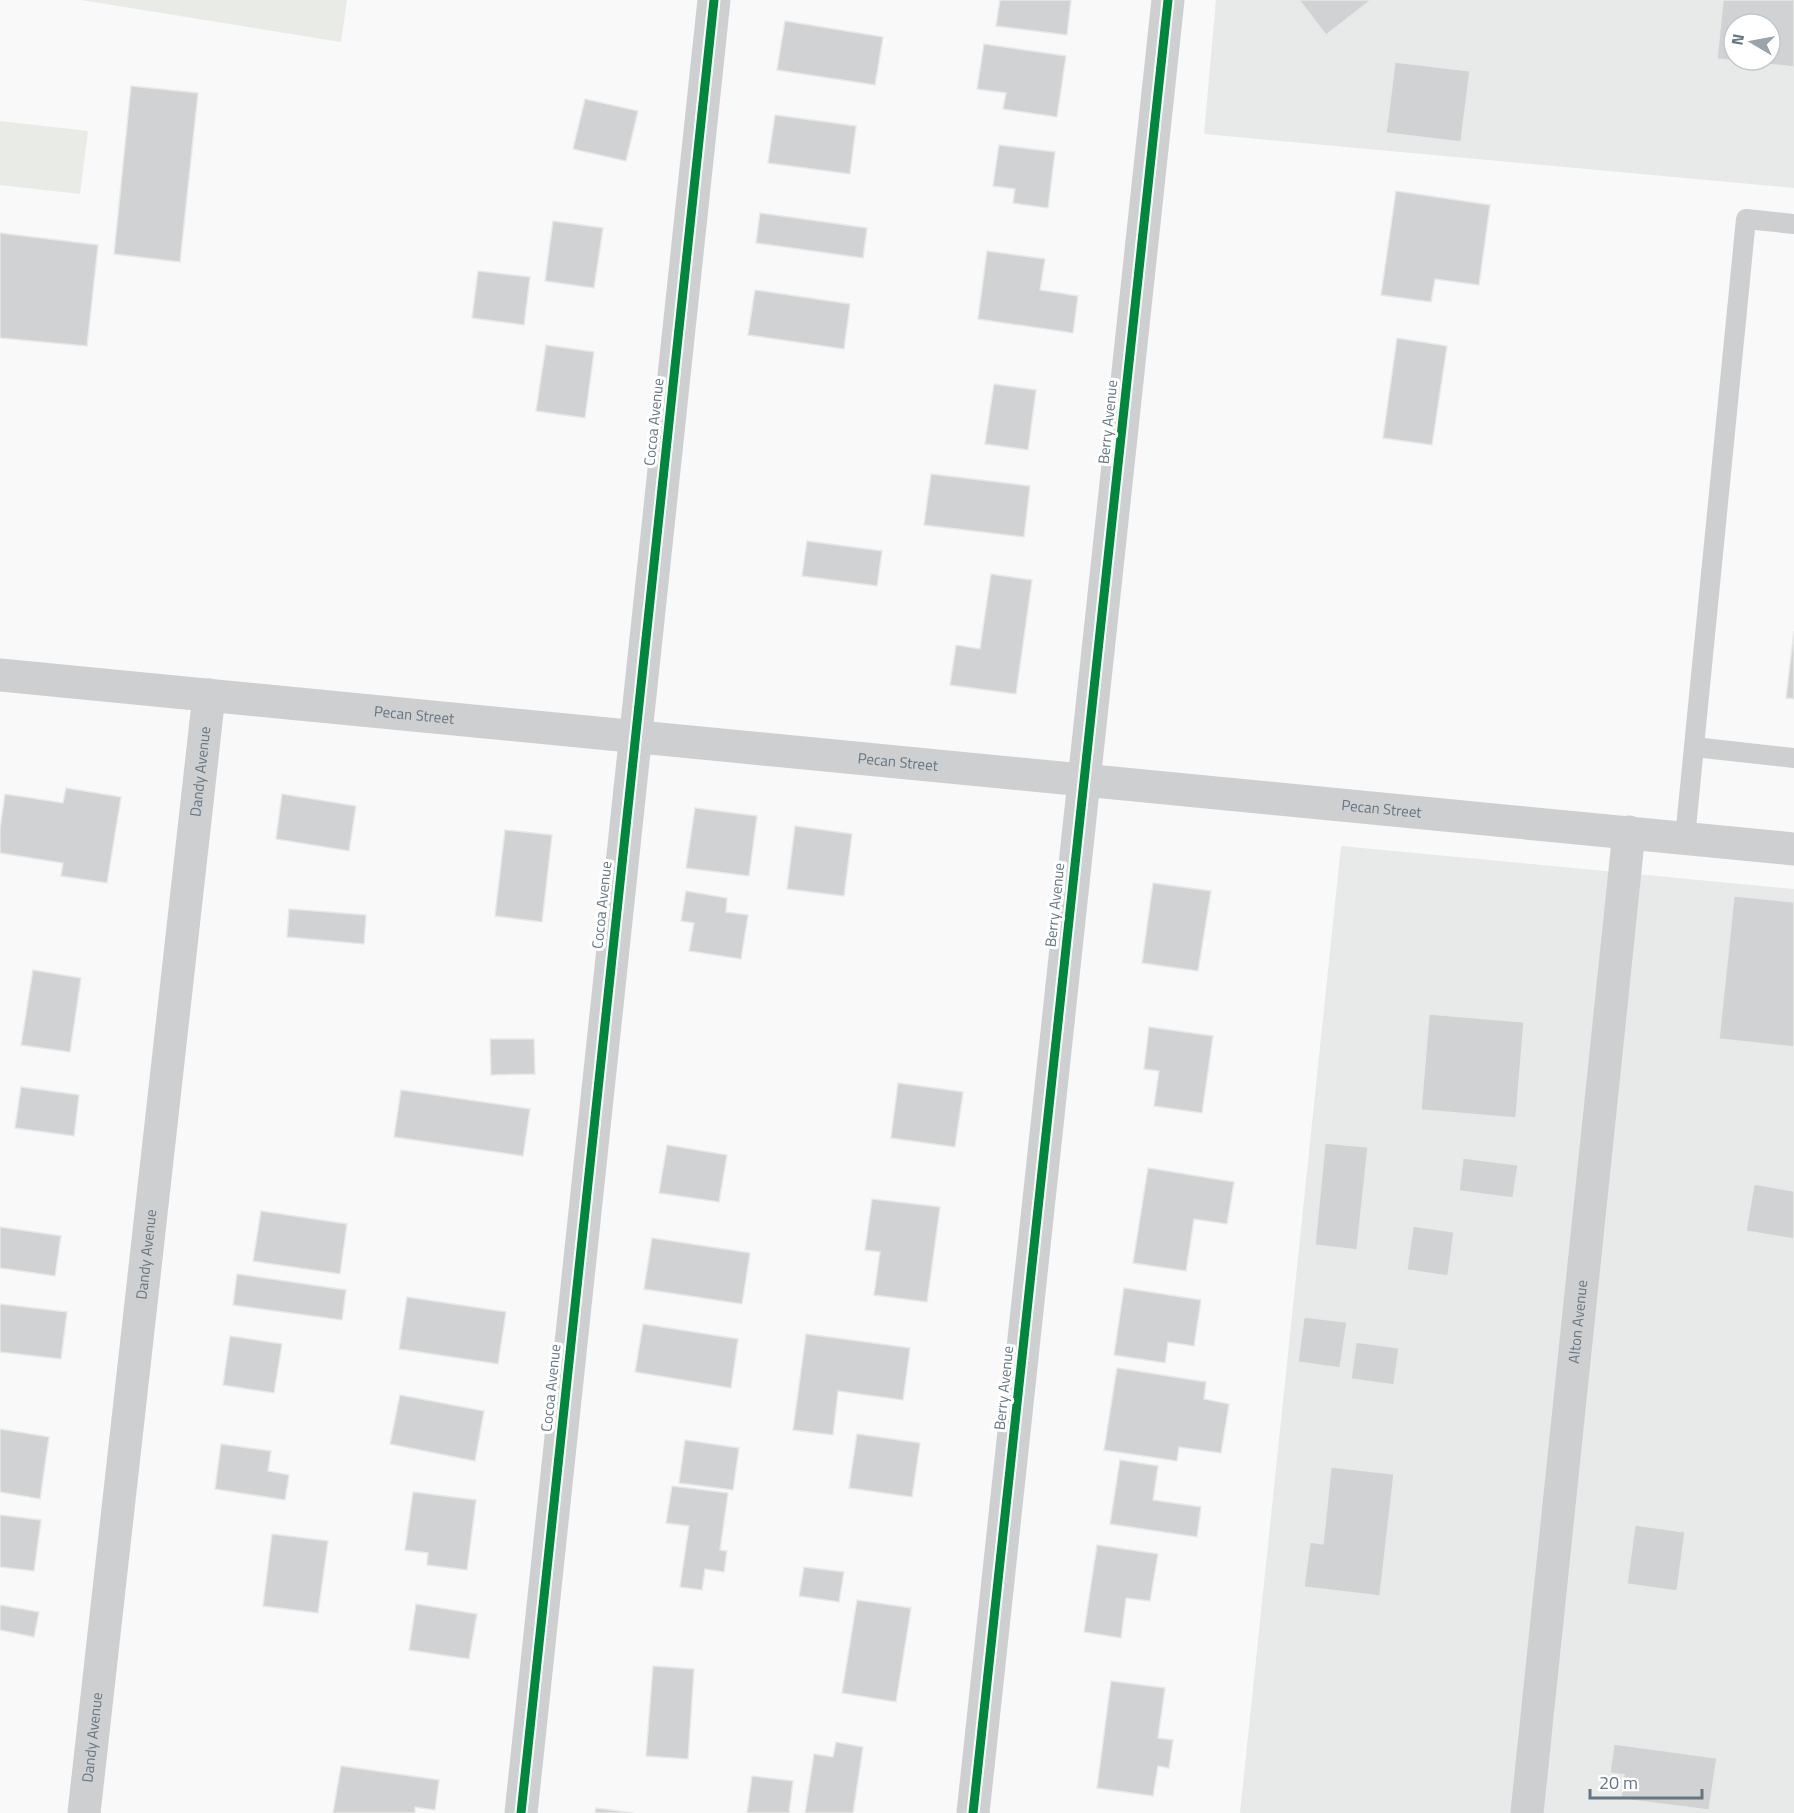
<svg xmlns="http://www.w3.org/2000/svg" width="1794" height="1813" font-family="'Titillium Web',sans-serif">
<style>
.built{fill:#e8e9e9;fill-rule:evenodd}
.green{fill:#e8ebe6}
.building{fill:#d0d2d3;stroke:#e8e8e8;stroke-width:1.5;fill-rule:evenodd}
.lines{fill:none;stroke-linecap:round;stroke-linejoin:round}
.service{stroke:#cecfd0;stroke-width:20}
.minor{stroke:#cecfd0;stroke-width:33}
.cycleway-casing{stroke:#fff;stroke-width:13}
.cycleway{stroke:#00873e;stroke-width:9}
.labels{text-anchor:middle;stroke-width:6;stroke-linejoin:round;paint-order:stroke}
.street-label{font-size:15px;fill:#657683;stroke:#fff}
</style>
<rect width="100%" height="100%" fill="#f9f9f9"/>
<g class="built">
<path d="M1216,0H1794V188L1204,134ZM1734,24H1770V60H1734Z"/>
<polygon points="1341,846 1794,889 1794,1813 1240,1813"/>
</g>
<g class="green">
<polygon points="81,0 347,0 341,42"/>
<polygon points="0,121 88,131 80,194 0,185"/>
</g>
<g class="building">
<polygon points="1000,0 1071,0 1067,35 996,26"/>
<polygon points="1299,0 1371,0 1326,35"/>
<path d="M1723,0H1794V67L1717,59ZM1734,24H1770V60H1734Z"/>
<polygon points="785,21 883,37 875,85 777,70"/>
<polygon points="984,44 1066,56 1057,117 1003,109 1006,93 977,89"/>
<polygon points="1395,62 1470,71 1461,142 1386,133"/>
<polygon points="131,86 198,93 180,262 114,254"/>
<polygon points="585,99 638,111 626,161 573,149"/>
<polygon points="775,115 856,126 850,174 768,163"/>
<polygon points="999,145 1055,152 1048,208 1013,203 1015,189 993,186"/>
<polygon points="1396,191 1490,205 1479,285 1435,279 1431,302 1381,295"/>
<polygon points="760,213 867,228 863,258 756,243"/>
<polygon points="553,221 603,228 594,288 545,281"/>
<polygon points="0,233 98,245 87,346 0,338"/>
<polygon points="987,251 1045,259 1040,290 1078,296 1073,333 978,319"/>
<polygon points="478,271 530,277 524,325 472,318"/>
<polygon points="755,290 850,304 844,349 748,335"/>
<polygon points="1397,338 1447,346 1432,445 1383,438"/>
<polygon points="546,345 594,352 585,418 536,411"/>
<polygon points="994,384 1036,390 1028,450 985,444"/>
<polygon points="931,474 1030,486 1024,537 924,525"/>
<polygon points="807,541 882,551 877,586 802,576"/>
<polygon points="991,574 1032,580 1016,694 950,685 956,645 980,649"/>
<polygon points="1794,631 1794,699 1786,698"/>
<polygon points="66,788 121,797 107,883 61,876 63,863 0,853 0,829 5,794 63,803"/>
<polygon points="282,794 356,806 349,851 276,839"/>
<polygon points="695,808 757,816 749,876 686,868"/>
<polygon points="795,826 852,834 844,896 787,889"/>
<polygon points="505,830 552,835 542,922 495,916"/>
<polygon points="1153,883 1211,891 1198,971 1142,963"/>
<polygon points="686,891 727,898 726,912 748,915 741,959 689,951 694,923 681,921"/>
<polygon points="1734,896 1794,902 1794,1047 1719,1039"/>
<polygon points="289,909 366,915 364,944 287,937"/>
<polygon points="33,970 81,978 70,1052 21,1045"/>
<polygon points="1429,1014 1524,1022 1516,1118 1421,1110"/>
<polygon points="1149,1027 1213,1036 1202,1113 1154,1106 1159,1071 1144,1069"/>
<polygon points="490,1039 534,1039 535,1074 491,1075"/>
<polygon points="898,1083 963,1092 955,1147 891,1138"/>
<polygon points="21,1087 79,1095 74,1136 15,1128"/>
<polygon points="401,1090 530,1109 523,1156 394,1137"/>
<polygon points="1325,1143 1368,1147 1357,1250 1315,1245"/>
<polygon points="667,1145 727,1155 719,1202 659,1193"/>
<polygon points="1463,1158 1518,1165 1513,1198 1459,1191"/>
<polygon points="1148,1168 1234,1182 1227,1224 1194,1219 1186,1271 1133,1263"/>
<polygon points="1754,1184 1794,1191 1794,1239 1746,1231"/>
<polygon points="872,1199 940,1207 927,1302 874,1295 880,1252 865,1250"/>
<polygon points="261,1211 347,1224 340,1274 253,1261"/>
<polygon points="1413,1226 1454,1232 1448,1276 1407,1270"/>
<polygon points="0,1227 61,1236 55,1276 0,1268"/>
<polygon points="652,1238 750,1253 742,1304 644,1289"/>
<polygon points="237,1274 346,1290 342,1320 233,1305"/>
<polygon points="1124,1288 1201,1300 1194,1346 1168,1342 1165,1363 1114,1355"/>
<polygon points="407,1297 506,1312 498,1364 399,1349"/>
<polygon points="0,1304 67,1312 61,1359 0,1352"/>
<polygon points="1304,1317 1347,1322 1340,1368 1298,1362"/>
<polygon points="643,1324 738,1339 731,1388 635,1372"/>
<polygon points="806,1334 910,1348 903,1400 838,1391 833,1435 793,1430"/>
<polygon points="230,1336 282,1344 274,1393 223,1385"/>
<polygon points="1356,1342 1399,1348 1394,1385 1351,1379"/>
<polygon points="1117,1368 1206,1382 1204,1399 1229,1404 1221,1453 1179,1447 1177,1461 1104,1450"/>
<polygon points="400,1395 484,1411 475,1461 390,1444"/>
<polygon points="0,1429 49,1437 40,1499 0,1492"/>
<polygon points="857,1434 920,1443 912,1497 849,1488"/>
<polygon points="685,1440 739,1448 733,1490 679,1483"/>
<polygon points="221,1444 271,1451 268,1471 289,1475 285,1500 215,1489"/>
<polygon points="1120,1460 1158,1466 1153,1500 1201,1507 1197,1537 1110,1524"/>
<polygon points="1331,1467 1394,1474 1380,1596 1304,1587 1310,1542 1323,1544"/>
<polygon points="672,1486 728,1493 720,1550 727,1551 724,1572 705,1569 702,1590 680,1587 689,1526 666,1523"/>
<polygon points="413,1492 476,1500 467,1570 427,1565 428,1553 405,1550"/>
<polygon points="0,1515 41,1520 34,1571 0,1567"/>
<polygon points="1635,1525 1685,1532 1677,1591 1627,1584"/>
<polygon points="272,1534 328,1541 318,1613 263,1606"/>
<polygon points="1097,1545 1158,1554 1150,1601 1126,1598 1121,1638 1084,1632"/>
<polygon points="804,1567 844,1572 839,1602 799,1596"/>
<polygon points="857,1600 911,1608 896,1702 842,1693"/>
<polygon points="416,1604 477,1614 469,1659 409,1650"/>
<polygon points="0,1605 39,1612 34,1637 0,1630"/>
<polygon points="653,1666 694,1669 688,1759 646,1756"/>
<polygon points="1111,1681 1165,1688 1158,1738 1173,1740 1169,1768 1158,1766 1153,1796 1097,1788"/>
<polygon points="836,1742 863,1747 853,1813 805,1813 814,1754 833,1757"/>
<polygon points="1614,1744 1717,1758 1709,1810 1621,1799 1624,1775 1610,1773"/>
<polygon points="341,1766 439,1780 435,1810 415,1807 415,1813 333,1813"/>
<polygon points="752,1776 793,1781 789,1813 747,1813"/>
<polygon points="596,1808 633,1813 595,1813"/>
</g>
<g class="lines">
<g class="service">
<polyline points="1694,747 1794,758"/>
<polyline points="1685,838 1746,219 1794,224"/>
</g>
<g class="minor">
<path id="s1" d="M0,675L1794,849"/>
<path id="s2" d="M84,1813L209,695"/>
<polyline points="521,1813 714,0"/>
<polyline points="973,1813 1168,0"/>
<path id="s3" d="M1527,1813L1629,832"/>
</g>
<g class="cycleway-casing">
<g id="cycleway">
<polyline points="521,1813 714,0"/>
<polyline points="973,1813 1168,0"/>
</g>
</g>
<use href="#cycleway" class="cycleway"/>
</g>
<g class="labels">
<g class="street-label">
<text transform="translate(654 422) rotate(-84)" y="5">Cocoa Avenue</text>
<text transform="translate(1108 422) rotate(-84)" y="5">Berry Avenue</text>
<text dy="5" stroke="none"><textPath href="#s1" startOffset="416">Pecan Street</textPath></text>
<text dy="5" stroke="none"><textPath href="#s1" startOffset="902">Pecan Street</textPath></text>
<text dy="5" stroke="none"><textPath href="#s2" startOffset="1048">Dandy Avenue</textPath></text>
<text dy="5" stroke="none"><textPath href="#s1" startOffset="1388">Pecan Street</textPath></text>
<text transform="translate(602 905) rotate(-84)" y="5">Cocoa Avenue</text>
<text transform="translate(1055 905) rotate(-84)" y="5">Berry Avenue</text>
<text dy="5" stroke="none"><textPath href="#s2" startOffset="562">Dandy Avenue</textPath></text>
<text dy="5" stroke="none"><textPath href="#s3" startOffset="494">Alton Avenue</textPath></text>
<text transform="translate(551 1388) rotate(-84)" y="5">Cocoa Avenue</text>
<text transform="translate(1004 1388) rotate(-84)" y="5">Berry Avenue</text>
<text dy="5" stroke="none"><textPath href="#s2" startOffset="76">Dandy Avenue</textPath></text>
</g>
</g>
<g transform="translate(1752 42) rotate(280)"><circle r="28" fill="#ffffff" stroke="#c1c8cd" stroke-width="1.5"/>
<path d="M0-4.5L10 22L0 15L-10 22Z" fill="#99a4ac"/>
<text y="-9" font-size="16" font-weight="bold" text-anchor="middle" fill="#657683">N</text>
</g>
<path d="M1590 1789v9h112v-9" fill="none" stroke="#657683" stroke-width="3"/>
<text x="1599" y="1789" font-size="18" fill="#657683" stroke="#ffffff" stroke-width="4.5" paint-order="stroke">20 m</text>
</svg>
